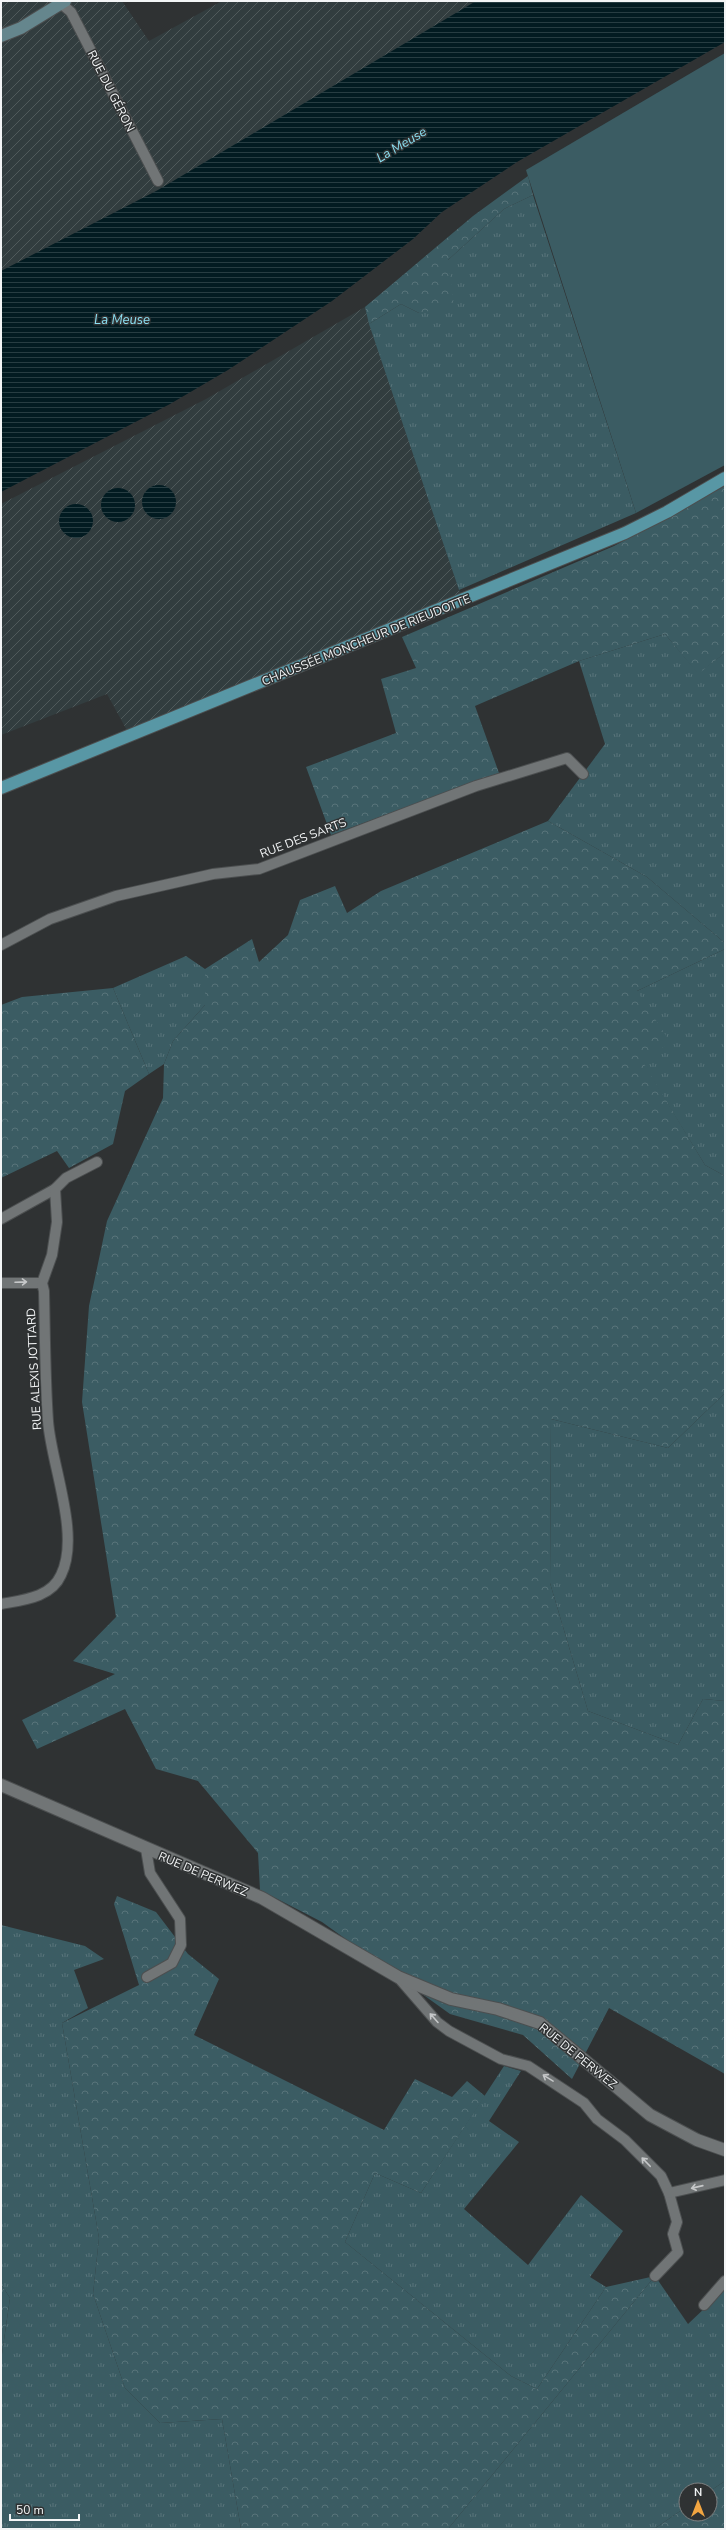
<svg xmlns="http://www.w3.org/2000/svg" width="726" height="2530" font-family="'Nunito Sans',sans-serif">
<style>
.industrial{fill:url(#industrial-furrows)}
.grass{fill:url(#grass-tufts)}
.forest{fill:url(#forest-crowns)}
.garden{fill:#3b5c63}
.water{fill:url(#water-rules)}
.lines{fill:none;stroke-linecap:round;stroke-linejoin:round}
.minor-casing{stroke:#4c4f50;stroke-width:12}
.tertiary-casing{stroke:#4c4f50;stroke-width:14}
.secondary-casing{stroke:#4c4f50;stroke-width:14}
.primary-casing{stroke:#4c4f50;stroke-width:14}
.minor{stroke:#717576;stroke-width:10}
.tertiary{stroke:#717576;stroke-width:12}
.secondary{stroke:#65868d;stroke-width:12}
.primary{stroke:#5897a5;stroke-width:12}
.oneway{stroke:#c6c8c9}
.labels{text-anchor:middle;stroke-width:3;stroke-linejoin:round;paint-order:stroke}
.street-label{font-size:12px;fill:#f3f5f6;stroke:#2f3233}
.water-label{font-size:13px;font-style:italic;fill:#8be0f3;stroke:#2f3233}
</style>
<defs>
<pattern id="industrial-furrows" width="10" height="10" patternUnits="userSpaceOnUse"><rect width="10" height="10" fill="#323d3f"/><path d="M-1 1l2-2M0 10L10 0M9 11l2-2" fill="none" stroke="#505a5b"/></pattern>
<pattern id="grass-tufts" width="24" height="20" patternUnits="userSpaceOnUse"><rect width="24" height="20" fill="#3b5c63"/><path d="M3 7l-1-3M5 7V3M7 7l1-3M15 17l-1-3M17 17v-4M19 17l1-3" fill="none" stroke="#58747a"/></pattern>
<pattern id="forest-crowns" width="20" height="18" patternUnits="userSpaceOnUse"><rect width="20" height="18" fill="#3b5c63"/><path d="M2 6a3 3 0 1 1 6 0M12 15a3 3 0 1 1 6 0" fill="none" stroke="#58747a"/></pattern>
<pattern id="water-rules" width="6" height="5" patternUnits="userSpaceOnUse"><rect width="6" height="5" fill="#021b21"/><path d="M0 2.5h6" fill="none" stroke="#273d42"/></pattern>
</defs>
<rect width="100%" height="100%" fill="#2f3233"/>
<g class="industrial">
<polygon points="1,1 122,1 149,41 222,1 486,1 158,190 1,271"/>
<polygon points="365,307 459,590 465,600 130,736 107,694 1,735 1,504 206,399"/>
</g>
<g class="grass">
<polygon points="533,195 636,513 459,590 369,324 401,304 419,313 448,260 504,209"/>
<polygon points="665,634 698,673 725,653 725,943 647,877 548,821 605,744 579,661"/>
<polygon points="725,949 725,1176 705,1165 642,1062 637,991"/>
<polygon points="186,956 205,969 205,1005 173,1041 164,1064 149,1074 113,988"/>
<polygon points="725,1393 725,1701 703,1699 678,1745 588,1711 550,1583 551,1419 668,1448"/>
<polygon points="1,1925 85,1946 104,1959 74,1970 88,2008 62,2023 99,2238 93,2294 125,2388 160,2423 222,2419 241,2529 1,2529 1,2361 10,2298 1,2284"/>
<polygon points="504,2066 521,2071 489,2121 519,2142 464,2209 528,2265 581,2195 623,2231 590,2277 606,2287 537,2389 511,2376 345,2242 375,2173 421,2193"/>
<polygon points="655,2276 688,2324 725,2289 725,2481 710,2491 686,2490 686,2507 654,2529 448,2529"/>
</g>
<g class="forest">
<polygon points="528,176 533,195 504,209 448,260 454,306 419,313 401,304 369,324 365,307 473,216"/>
<polygon points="725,486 725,653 698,674 665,634 579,661 475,706 499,773 331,835 306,767 396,733 381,679 416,668 402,637 614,546"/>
<polygon points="548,821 647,877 725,943 725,949 637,991 670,1042 643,1062 705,1165 725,1176 725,1393 668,1448 551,1419 550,1583 588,1711 678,1745 703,1699 725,1701 725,2074 609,2008 572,2079 523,2035 450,2014 322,1922 260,1890 258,1853 198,1781 156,1769 125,1709 37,1749 22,1720 115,1674 73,1661 116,1617 82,1402 89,1306 107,1221 163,1098 164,1064 173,1041 205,1005 205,969 252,939 259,962 288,935 300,900 335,886 347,913 381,891"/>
<polygon points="113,988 149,1074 125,1091 113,1144 69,1168 57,1151 1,1178 1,1005 22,997"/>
<polygon points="117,1896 156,1912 188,1954 219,1979 194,2035 384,2130 415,2079 452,2097 467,2081 485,2096 421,2193 375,2173 345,2242 511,2376 537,2389 606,2287 655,2276 448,2529 241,2529 222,2419 160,2423 125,2388 93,2294 99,2238 62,2023 139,1985 114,1904"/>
<polygon points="1,2284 10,2298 1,2361"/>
<polygon points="725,2481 725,2529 654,2529 686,2507 686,2514 710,2514 710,2491"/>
</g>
<polygon class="garden" points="725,53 725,465 636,513 526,170"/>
<g class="water">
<polygon points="476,1 725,1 725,42 517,162 442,212 413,239 332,301 228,370 170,404 1,492 1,271 158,190"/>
<circle cx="159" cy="502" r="17"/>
<circle cx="118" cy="505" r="17"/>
<circle cx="76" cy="521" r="17"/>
</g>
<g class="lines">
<g class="minor-casing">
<g id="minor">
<polyline points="58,1 71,12 158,181"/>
<polyline points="1,945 50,919 116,896 213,874 259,869 476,786 567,758 583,774"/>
<polyline points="1,1219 55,1189"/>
<polyline points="1,1283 42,1283"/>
<path d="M1,1604C22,1600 51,1598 61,1575C81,1535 51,1464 48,1421C45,1378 45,1334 44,1291L42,1283L52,1255L57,1222L55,1189L66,1178L97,1162"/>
<polyline points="146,1849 150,1873 180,1919 181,1945 172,1963 147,1977"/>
<polyline points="398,1977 437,2022 449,2031 501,2059 528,2066 584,2103 597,2119 625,2140 661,2176 669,2193 677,2222 673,2234 678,2252 655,2276"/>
<polyline points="669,2193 725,2180"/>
<polyline points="704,2305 725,2281"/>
</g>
</g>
<g class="tertiary-casing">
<polyline id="tertiary" points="1,1785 262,1898 398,1977 451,1999 498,2009 540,2023 650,2115 697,2140 725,2150"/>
</g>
<g class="secondary-casing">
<polyline id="secondary" points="1,36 21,28 65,1"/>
</g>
<g class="primary-casing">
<polyline id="primary" points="1,788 625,533 667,512 725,478"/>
</g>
<use href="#minor" class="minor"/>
<use href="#tertiary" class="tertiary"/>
<use href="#secondary" class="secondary"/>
<use href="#primary" class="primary"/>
</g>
<defs><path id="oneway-shaft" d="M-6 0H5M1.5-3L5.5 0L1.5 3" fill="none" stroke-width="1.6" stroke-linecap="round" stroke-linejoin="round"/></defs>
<g class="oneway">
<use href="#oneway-shaft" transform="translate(21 1282) rotate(-2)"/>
<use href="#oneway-shaft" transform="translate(434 2018) rotate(-132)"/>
<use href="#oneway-shaft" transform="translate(548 2078) rotate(-148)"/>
<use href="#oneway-shaft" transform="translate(646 2162) rotate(-134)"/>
<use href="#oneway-shaft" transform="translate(697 2187) rotate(167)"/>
</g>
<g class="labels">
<g class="street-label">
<text transform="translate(111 91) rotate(63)" y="4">RUE DU GÉRON</text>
<text transform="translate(366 640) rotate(-22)" y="4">CHAUSSÉE MONCHEUR DE RIEUDOTTE</text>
<text transform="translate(303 838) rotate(-21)" y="4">RUE DES SARTS</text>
<text transform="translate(34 1369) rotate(-93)" y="4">RUE ALEXIS JOTTARD</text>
<text transform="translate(203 1874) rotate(23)" y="4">RUE DE PERWEZ</text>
<text transform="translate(578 2056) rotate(39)" y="4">RUE DE PERWEZ</text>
</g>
<g class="water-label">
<text transform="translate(401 144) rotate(-31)" y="5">La Meuse</text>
<text x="122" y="324">La Meuse</text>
</g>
</g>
<rect width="726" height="2530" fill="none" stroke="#f3f5f6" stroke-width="4"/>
<g transform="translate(698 2502)"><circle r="19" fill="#2f3233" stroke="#7d8081"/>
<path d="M0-3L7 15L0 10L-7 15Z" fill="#f2a541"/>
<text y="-6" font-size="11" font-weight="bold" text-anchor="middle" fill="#f3f5f6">N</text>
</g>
<path d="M10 2514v6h69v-6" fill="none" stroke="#f3f5f6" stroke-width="2"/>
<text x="16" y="2514" font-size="12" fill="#f3f5f6" stroke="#2f3233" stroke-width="3" paint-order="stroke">50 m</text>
</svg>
